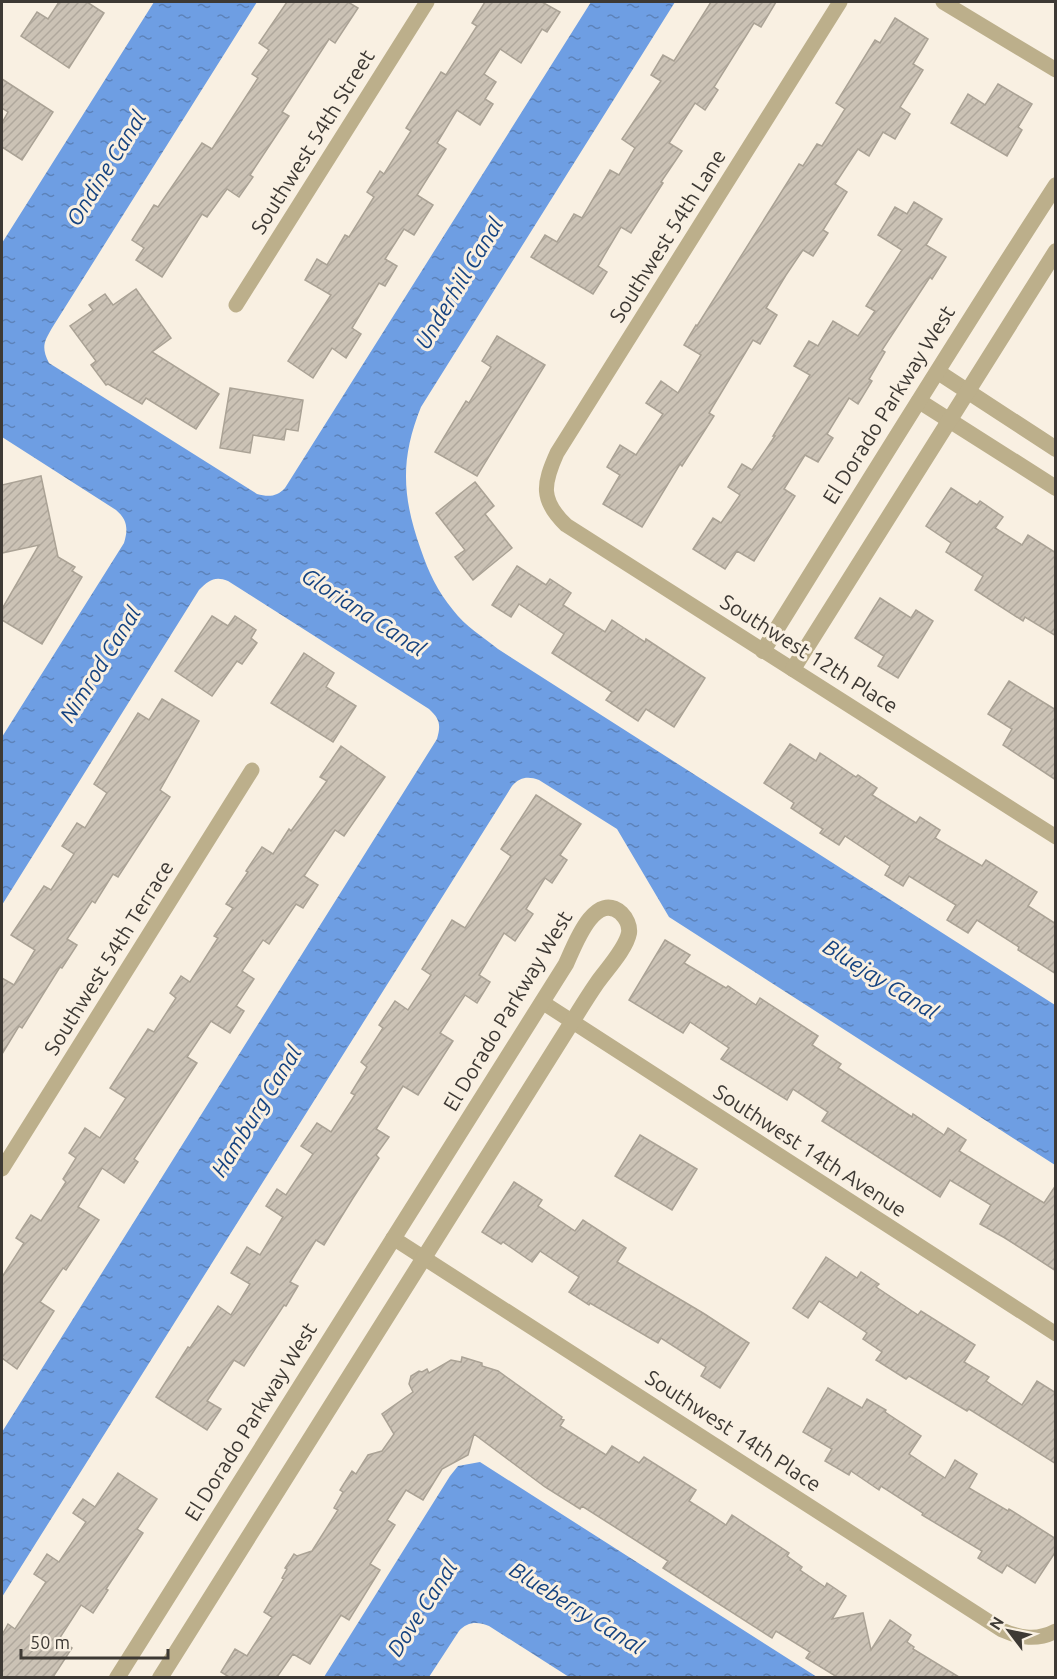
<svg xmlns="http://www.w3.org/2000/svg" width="1057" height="1679" font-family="Ubuntu,sans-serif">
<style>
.water{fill:url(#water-ripples)}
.building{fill:url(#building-hatch);stroke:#aaa295;stroke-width:1.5}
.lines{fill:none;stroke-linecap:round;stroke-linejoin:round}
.minor{stroke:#bcaf8b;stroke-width:15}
.tertiary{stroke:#bcaf8b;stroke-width:16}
.labels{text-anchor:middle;stroke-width:6;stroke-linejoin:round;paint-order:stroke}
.street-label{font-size:21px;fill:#3d3934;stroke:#f9f0e2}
.water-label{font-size:22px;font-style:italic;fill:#154380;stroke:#f9f0e2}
</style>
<defs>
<pattern id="water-ripples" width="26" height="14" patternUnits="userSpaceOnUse" patternTransform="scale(1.5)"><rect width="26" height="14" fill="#6e9ee3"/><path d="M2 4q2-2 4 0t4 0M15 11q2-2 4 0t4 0" fill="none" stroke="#5c82b9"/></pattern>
<pattern id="building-hatch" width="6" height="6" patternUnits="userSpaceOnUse" patternTransform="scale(1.5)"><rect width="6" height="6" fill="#cbc2b5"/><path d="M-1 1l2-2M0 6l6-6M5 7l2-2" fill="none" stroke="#afa79c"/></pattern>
</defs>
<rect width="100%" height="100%" fill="#f9f0e2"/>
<g class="water">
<path d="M154,2H257L52,328C44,342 41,347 49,363L257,494C268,497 277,497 285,488L591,2H675L421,407C400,459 402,497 421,550C428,571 438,592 453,610C465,626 483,637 498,649L1055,1005V1165L669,917L617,829L539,780C528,776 520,777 512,786L2,1597V1432L437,739C441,725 440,719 429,709L228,581C215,576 209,580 199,590L2,905V737L124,543C128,530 128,520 116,510L2,437V243Z"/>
<path d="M480,1462L817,1677H569L489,1626C477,1621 467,1622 459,1631L429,1677H324L450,1476L458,1466Z"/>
</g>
<g class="building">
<polygon points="59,2 87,2 104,13 69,68 21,36 37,12 48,19"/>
<polygon points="287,2 348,2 358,8 335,43 329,39 282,112 289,116 250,175 253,177 239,197 227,189 207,217 202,214 162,277 136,260 144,248 132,240 154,205 158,207 202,143 212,149 258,78 252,74 269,50 259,43"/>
<polygon points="485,2 542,2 560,12 547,32 542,29 521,63 500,49 484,74 496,82 485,99 493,104 480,125 457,110 437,143 446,149 417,195 433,205 414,235 404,229 385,259 397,266 385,286 379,283 352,328 361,334 346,358 332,348 313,378 288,361 331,295 305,280 317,259 327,265 345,235 349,237 374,197 367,192 380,171 384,174 411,131 406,128 441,72 446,75 477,26 472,23"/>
<polygon points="711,2 776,2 761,27 754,23 714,87 718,90 705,110 695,103 669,143 682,151 661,182 663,183 631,233 621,227 598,266 607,272 593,294 531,257 545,235 557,242 574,214 582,218 610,170 619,175 635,148 622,139 661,81 651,75 663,55 674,61"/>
<polygon points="895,18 928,39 913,64 923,70 900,107 910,114 895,139 883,132 869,156 858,149 835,184 847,192 823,230 828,233 813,256 803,250 786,275 766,308 777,315 760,344 753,340 709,413 714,416 682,466 680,464 642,527 603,504 620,475 607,467 620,445 636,455 663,414 646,403 661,381 678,393 701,355 684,345 696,325 697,326 799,164 803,166 817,144 822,146 845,109 836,103 875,40 880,43"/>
<polygon points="2,79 53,112 22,160 2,147 2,123 8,112 2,108"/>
<polygon points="998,84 1032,104 1018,127 1022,130 1007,156 951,123 968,94 985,105"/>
<polygon points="914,202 942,219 926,245 946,257 932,279 930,277 882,350 885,352 869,379 872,381 858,404 849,398 827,434 833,438 818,462 805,455 784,489 795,496 754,561 737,551 725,569 693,549 713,518 721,523 740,495 728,487 742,464 752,470 775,436 773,436 810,375 794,366 809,341 818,346 833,321 858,336 875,311 866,306 902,250 878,235 895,207 907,214"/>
<polygon points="136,289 171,338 152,352 219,394 196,429 146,398 142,404 108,384 106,385 91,365 96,361 70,326 93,310 89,305 105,294 113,305"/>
<polygon points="497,336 545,365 477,476 435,452 466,401 469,403 491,367 482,361"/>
<polygon points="230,388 303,400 298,431 286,429 284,440 253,435 250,453 220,448"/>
<polygon points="41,476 58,557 75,567 72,571 82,577 42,644 2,620 2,609 39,545 2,553 2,485"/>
<polygon points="475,482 494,506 485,514 512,548 473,580 455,557 465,550 436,513"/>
<polygon points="951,488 977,505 980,501 1003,517 995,528 1022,545 1028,535 1056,553 1056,636 1025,617 1023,621 975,590 983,576 946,552 951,543 926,526"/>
<polygon points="517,566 546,585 550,579 571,593 563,605 605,632 612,620 645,642 646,639 705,678 674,727 646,709 638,721 606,700 612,692 552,653 564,634 519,604 511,617 492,605"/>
<polygon points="880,598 911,618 916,610 933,621 898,678 878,666 884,656 855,638"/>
<polygon points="212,616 228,626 235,616 256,630 251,638 257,643 242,664 237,661 212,696 175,671"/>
<polygon points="304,653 334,673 326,687 356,706 333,742 271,703"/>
<polygon points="1009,681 1056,710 1056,780 1003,745 1012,729 988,714"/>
<polygon points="162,699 199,721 160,790 170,797 118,877 113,874 95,903 92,901 67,939 77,945 62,968 60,967 22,1028 19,1026 2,1054 2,978 14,985 35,950 11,935 44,886 51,890 74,854 62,846 77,823 85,828 107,793 94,784 138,713 149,720"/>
<polygon points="790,744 816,761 820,753 856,777 858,775 877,788 872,795 916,823 920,817 940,830 935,838 982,866 986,860 1037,892 1028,906 1056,924 1056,974 1018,950 1019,947 977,920 968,933 947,920 956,905 909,876 903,886 885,875 890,866 845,836 839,845 820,833 823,829 791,808 794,803 764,783"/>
<polygon points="341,746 385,777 344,836 335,830 304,876 318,885 303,908 296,904 269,944 263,940 242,971 254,979 236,1006 244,1011 230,1033 211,1021 187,1057 197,1063 134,1159 138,1162 124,1183 102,1168 78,1207 99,1220 66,1270 63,1268 40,1302 54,1311 17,1369 2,1358 2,1277 24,1243 16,1238 31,1215 41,1221 66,1182 63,1179 76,1158 69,1153 85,1128 100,1138 126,1098 110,1088 148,1029 154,1032 176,998 170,993 181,976 190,982 218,938 214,936 233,908 226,904 248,872 246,871 262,847 273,854 289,829 291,831 327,781 320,777"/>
<polygon points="536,795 581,824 560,855 567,860 552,883 545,878 526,909 533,914 515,941 504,933 479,975 490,982 477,1003 465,995 440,1033 453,1041 418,1095 403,1086 376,1129 389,1137 376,1155 379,1158 353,1198 324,1245 316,1240 290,1282 298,1286 286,1306 284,1305 244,1366 234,1360 207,1401 221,1409 207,1430 156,1397 188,1347 190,1348 218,1306 231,1315 250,1284 231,1273 247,1247 260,1255 283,1217 266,1206 277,1189 286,1195 313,1154 301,1146 317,1123 331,1132 355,1095 351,1093 367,1067 361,1062 383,1028 379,1025 395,1001 408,1010 431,975 422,969 452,920 465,928 511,856 501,849"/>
<polygon points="665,940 690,955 684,963 726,988 728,986 756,1005 760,998 818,1036 812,1045 841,1064 838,1068 912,1117 913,1114 944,1135 948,1128 966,1140 959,1151 1044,1203 1056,1185 1056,1271 1005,1238 980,1224 991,1205 950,1180 940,1197 822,1121 828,1112 793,1089 787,1100 721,1059 729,1048 690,1022 683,1033 629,1000"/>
<polygon points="640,1135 697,1169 672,1210 615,1176"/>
<polygon points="514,1182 542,1200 538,1206 575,1231 583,1220 626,1248 617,1262 703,1313 749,1343 720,1388 701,1376 706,1367 661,1338 658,1343 590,1303 589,1305 569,1292 579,1277 540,1251 532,1262 503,1242 501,1244 482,1232"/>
<polygon points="826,1257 857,1278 861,1272 879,1284 876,1287 918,1315 921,1311 975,1345 964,1362 989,1377 986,1381 1022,1405 1037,1381 1056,1393 1056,1464 969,1409 967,1411 909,1376 906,1379 876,1360 882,1352 863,1339 867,1333 819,1301 808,1318 793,1308"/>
<polygon points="462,1357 482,1363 482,1366 498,1371 562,1417 561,1419 564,1420 560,1426 606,1455 612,1446 639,1463 644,1457 696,1490 689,1501 711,1515 726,1525 732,1515 789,1553 787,1556 802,1567 800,1570 825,1587 827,1583 846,1596 832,1619 863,1613 871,1650 890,1620 911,1635 907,1642 914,1647 913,1649 959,1677 837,1677 806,1658 810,1652 776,1631 772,1638 663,1568 668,1561 582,1506 580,1509 545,1487 474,1434 468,1455 442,1469 423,1500 406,1490 387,1520 395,1525 370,1564 380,1570 349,1620 341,1615 310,1664 293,1654 277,1677 229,1677 221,1672 235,1649 247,1656 272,1617 264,1612 284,1579 282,1578 287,1569 285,1568 294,1554 297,1556 312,1551 338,1510 334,1508 343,1492 340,1490 352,1471 356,1474 368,1455 382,1451 394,1434 382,1414 413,1392 409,1384 411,1376 419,1371 422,1372 427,1369 429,1373 451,1360 461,1362"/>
<polygon points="828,1388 862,1408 867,1399 886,1410 885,1412 921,1436 909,1454 945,1478 955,1460 977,1474 969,1488 1008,1511 1009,1509 1056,1539 1056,1551 1035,1583 1007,1565 1002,1573 978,1558 982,1551 922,1515 923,1513 881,1486 879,1490 851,1471 849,1475 825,1461 832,1449 803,1432"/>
<polygon points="118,1473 157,1499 137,1529 143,1533 106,1589 108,1590 93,1613 81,1605 59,1639 72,1648 53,1677 2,1677 2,1635 8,1624 15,1629 46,1582 34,1574 47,1554 59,1562 86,1522 73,1513 83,1499 95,1507"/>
</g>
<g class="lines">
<g class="minor">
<path d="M840,2L557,453C543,484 540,500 566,525L1056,837"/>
<polyline points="943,2 1056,70"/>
<polyline points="236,305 427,2"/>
<polyline points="542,1002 1056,1334"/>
<polyline points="2,1169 252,770"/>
<path d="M393,1238L1002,1630C1020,1638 1037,1641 1056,1631"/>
</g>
<g class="tertiary">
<polyline points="938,372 1056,449"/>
<polyline points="919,401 1056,488"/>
<path d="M763,651C860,495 956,339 1056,185"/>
<polyline points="793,669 1056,251"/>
<path d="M117,1678L566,964C574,947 594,890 621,913C626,918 630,926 629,933C626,949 606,970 597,983C588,996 580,1009 572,1022L160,1678"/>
</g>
</g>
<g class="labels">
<g class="street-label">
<text transform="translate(313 142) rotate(-58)" y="7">Southwest 54th Street</text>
<text transform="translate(668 236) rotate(-58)" y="7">Southwest 54th Lane</text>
<text transform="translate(889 405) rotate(-58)" y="7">El Dorado Parkway West</text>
<text transform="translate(809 654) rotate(32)" y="7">Southwest 12th Place</text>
<text transform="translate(109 958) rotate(-58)" y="7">Southwest 54th Terrace</text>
<text transform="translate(508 1011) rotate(-59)" y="7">El Dorado Parkway West</text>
<text transform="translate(810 1151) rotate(33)" y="7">Southwest 14th Avenue</text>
<text transform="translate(251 1422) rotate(-58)" y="7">El Dorado Parkway West</text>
<text transform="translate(733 1431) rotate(33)" y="7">Southwest 14th Place</text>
</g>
<g class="water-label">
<text transform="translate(106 168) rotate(-58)" y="8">Ondine Canal</text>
<text transform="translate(459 283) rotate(-59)" y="8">Underhill Canal</text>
<text transform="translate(364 612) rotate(33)" y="8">Gloriana Canal</text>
<text transform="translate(100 664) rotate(-58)" y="8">Nimrod Canal</text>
<text transform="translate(881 979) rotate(32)" y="8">Bluejay Canal</text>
<text transform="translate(256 1111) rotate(-58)" y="8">Hamburg Canal</text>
<text transform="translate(422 1608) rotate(-57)" y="8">Dove Canal</text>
<text transform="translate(577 1608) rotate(32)" y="8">Blueberry Canal</text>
</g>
</g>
<rect width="1057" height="1679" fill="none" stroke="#3d3934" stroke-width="6"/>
<g transform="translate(1009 1631) rotate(302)" stroke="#f9f0e2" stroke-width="4.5" paint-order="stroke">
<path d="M0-4.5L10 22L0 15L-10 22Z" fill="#3d3934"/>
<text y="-9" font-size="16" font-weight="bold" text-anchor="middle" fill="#3d3934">N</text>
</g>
<path d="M21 1649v9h147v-9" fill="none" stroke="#3d3934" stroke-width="3"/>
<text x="30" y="1649" font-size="18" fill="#3d3934" stroke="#f9f0e2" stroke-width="4.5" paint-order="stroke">50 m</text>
</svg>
